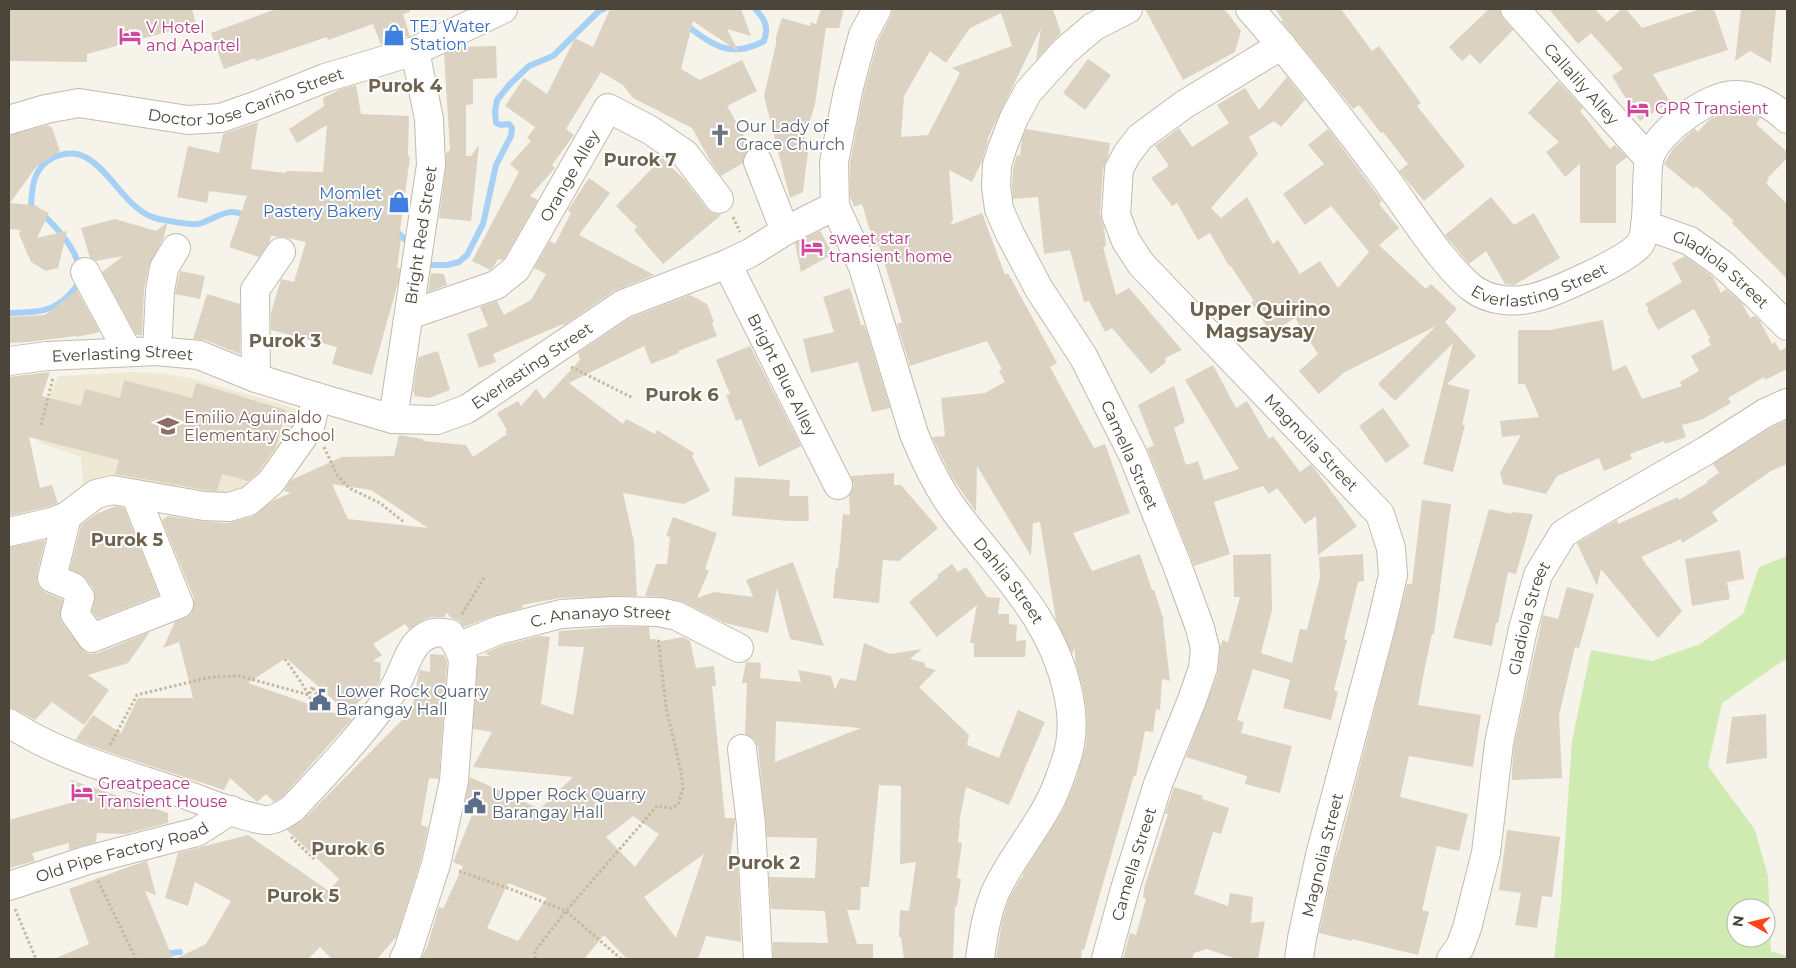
<svg xmlns="http://www.w3.org/2000/svg" width="1796" height="968" font-family="Montserrat,sans-serif">
<style>
.education{fill:#efe9d4}
.green{fill:#cfebb2;fill-rule:evenodd}
.lines{fill:none;stroke-linecap:round;stroke-linejoin:round}
.stream{stroke:#a6d1f4;stroke-width:6}
.building{fill:#dbd2c2;fill-rule:evenodd}
.minor-casing{stroke:#c2bbac;stroke-width:30}
.path{stroke:#c5b89d;stroke-width:3;stroke-dasharray:2.5 2.5;stroke-linecap:butt}
.minor{stroke:#fff;stroke-width:28}
.labels{text-anchor:middle;stroke-width:4;stroke-linejoin:round;paint-order:stroke}
.shop-label{font-size:16px;fill:#366cbe;stroke:#fff;text-anchor:start}
.hotel-label{font-size:16px;fill:#b23c85;stroke:#fff;text-anchor:start}
.street-label{font-size:16px;fill:#4b4438;stroke:#fff}
.worship-label{font-size:16px;fill:#5b616d;stroke:#fff;text-anchor:start}
.education-label{font-size:16px;fill:#785e54;stroke:#fff;text-anchor:start}
.service-label{font-size:16px;fill:#4e5e75;stroke:#fff;text-anchor:start}
.neighbourhood-label{font-size:18px;font-weight:bold;fill:#6e634f;stroke:#fff}
.quarter-label{font-size:19px;font-weight:bold;fill:#6e634f;stroke:#fff}
</style>
<rect width="100%" height="100%" fill="#f6f3eb"/>
<polygon class="education" points="133,372 165,374 195,379 297,409 290,442 260,485 215,501 110,475 102,477 83,488 81,457 38,442 50,396 58,376"/>
<path class="green" d="M1787,556V658L1722,703L1708,766L1755,830L1768,876L1771,951L1787,956V959H1554L1561,901L1572,741L1591,650L1652,661L1700,644L1743,614L1759,567ZM1736,908H1766V938H1736Z"/>
<g class="lines">
<g class="stream">
<path d="M686,25C714,46 731,59 764,41C769,27 765,19 755,9"/>
<polyline points="394,229 410,244"/>
<polyline points="424,259 430,265 447,265 459,262 467,255 483,224 496,165 511,136 512,128 509,124 501,125 496,123 495,111 497,100 510,84 529,66 553,56 600,10 604,9"/>
<path d="M80,269C75,246 50,218 31,206C32,187 33,169 51,159C99,133 116,207 155,218C162,220 190,225 197,224C208,223 221,211 233,212C238,212 243,215 248,216"/>
<path d="M9,313C33,312 51,314 69,295C74,289 79,286 79,278"/>
<polyline points="164,954 180,952"/>
</g>
</g>
<g class="building">
<polygon points="9,9 192,9 196,24 87,54 87,62 9,61"/>
<polygon points="276,9 410,9 410,12 403,14 410,36 381,45 373,24 328,40 327,37 256,61 255,58 224,69 211,33"/>
<polygon points="610,9 741,9 751,36 727,29 739,52 693,21 681,69 700,80 742,60 757,91 727,106 751,148 746,153 743,163 721,176 711,162 692,128 633,98 623,85 601,72 566,129 574,135 552,165 555,168 530,196 538,200 504,259 502,260 498,259 494,266 490,270 472,261 519,172 510,164 531,141 527,138 535,127 505,106 524,78 547,94 575,38 593,47"/>
<polygon points="821,9 844,9 839,28 826,28 815,104 803,143 809,144 803,192 790,198 764,96 776,44 776,37 782,18 810,26 811,22 816,24"/>
<path d="M893,9H1053L1061,33L1036,60L1041,28L987,140L988,141L982,161L972,182L949,170L953,220L950,225L982,213L1005,275L1008,273L1057,363L1050,367L1094,448L1105,444L1130,513L1073,533L1092,571L1140,554L1152,590H1154L1164,621H1163L1170,681L1162,679L1160,710L1156,709L1153,732L1145,731L1136,776L1134,775L1084,950L1082,949L1081,959H996L1002,921L1009,899L1020,879L1023,877V873L1062,812L1075,782L1086,745L1087,727L1086,709L1083,689L1075,660V648L1072,654L1056,620L1040,522L1033,523L1031,556L977,466L976,512L951,476L932,437L945,436L941,398L985,393L1005,382L999,371L1002,369L987,341L910,366L897,324L902,322L879,245L875,247L862,204L854,207L850,196V163L863,95L878,41L891,16ZM1001,13L1012,46L952,68L960,73L928,135L901,137L904,96L930,51L946,63L970,28Z"/>
<polygon points="1145,9 1222,9 1227,12 1241,31 1235,52 1183,80"/>
<polygon points="1275,9 1341,9 1372,51 1379,46 1421,103 1417,106 1465,166 1424,201 1399,171 1408,164 1383,132 1381,133 1359,105 1353,109 1281,21 1283,20"/>
<polygon points="1489,9 1500,9 1503,19 1513,30 1480,64 1470,54 1462,61 1449,47"/>
<polygon points="1549,9 1595,9 1607,22 1622,9 1626,9 1642,28 1700,9 1714,9 1728,50 1653,74 1670,102 1640,121 1612,76 1623,69 1591,33 1578,44"/>
<polygon points="1741,9 1776,9 1771,63 1750,51 1735,61"/>
<polygon points="496,46 497,78 473,79 473,104 466,105 466,156 471,156 479,145 471,221 439,218 446,167 446,153 450,150 444,54 459,47"/>
<polygon points="1088,59 1111,75 1085,110 1063,93"/>
<polygon points="1287,77 1305,100 1281,127 1274,121 1249,137 1258,154 1211,208 1221,218 1247,197 1273,244 1278,240 1300,274 1320,261 1338,288 1369,252 1331,206 1305,225 1283,194 1324,164 1308,145 1328,129 1377,194 1382,201 1379,204 1399,228 1379,245 1426,289 1431,284 1457,309 1445,322 1476,356 1447,384 1470,390 1462,425 1465,425 1453,472 1423,464 1453,343 1395,401 1378,384 1436,326 1345,372 1319,394 1299,371 1318,354 1295,318 1271,333 1251,302 1254,301 1230,265 1229,266 1210,233 1198,240 1177,203 1172,206 1151,178 1169,166 1155,146 1179,128 1192,147 1229,123 1217,105 1245,88 1259,110"/>
<polygon points="1558,81 1583,108 1580,111 1610,149 1615,145 1627,157 1616,166 1616,223 1580,223 1580,164 1565,177 1546,152 1559,142 1528,113"/>
<polygon points="356,85 361,114 409,116 408,156 410,157 399,238 401,239 397,268 400,268 398,283 372,375 332,364 337,347 271,330 271,313 281,279 294,282 306,242 283,237 271,236 269,243 259,257 229,247 247,196 209,191 207,203 177,197 188,146 219,153 223,134 258,122 251,169 286,173 286,171 323,172 327,125 297,143 289,129 324,106 323,98 339,90"/>
<polygon points="1740,111 1760,118 1756,124 1787,152 1787,158 1767,179 1769,180 1766,183 1787,204 1787,279 1732,223 1734,221 1696,186 1694,189 1664,164 1673,149 1693,130 1695,129 1698,132 1709,120 1717,116 1727,112"/>
<polygon points="48,125 52,128 60,151 36,167 10,203 33,205 49,213 37,238 67,231 58,268 46,271 31,262 19,234 21,230 9,229 9,135"/>
<polygon points="1026,129 1110,143 1108,157 1103,168 1100,214 1104,228 1106,246 1103,247 1116,295 1129,288 1182,350 1165,358 1166,362 1151,374 1112,328 1105,332 1089,301 1084,302 1070,250 1044,254 1038,197 1013,199 1012,185 1013,168 1017,155 1020,156 1022,139"/>
<polygon points="662,158 685,180 707,209 712,213 721,215 663,264 634,230 637,227 616,206"/>
<polygon points="589,178 610,193 579,235 654,275 614,291 564,325 563,324 493,354 496,362 479,368 467,334 488,326 480,307 497,301 504,315 531,300 546,274 534,268 550,241 555,244 571,213 568,210"/>
<polygon points="1491,197 1514,225 1534,213 1560,258 1514,285 1505,284 1486,251 1469,264 1445,235"/>
<polygon points="115,219 156,231 168,222 163,239 149,265 144,290 142,335 136,335 102,272 123,256 96,261 90,258 81,228"/>
<polygon points="820,231 833,254 801,272 795,243"/>
<polygon points="1685,256 1713,277 1721,293 1726,289 1742,303 1750,318 1755,316 1760,321 1772,344 1775,342 1780,351 1787,347 1787,369 1765,380 1764,377 1728,398 1731,403 1701,420 1682,425 1686,437 1665,444 1664,441 1630,454 1632,459 1604,471 1599,458 1557,476 1546,494 1503,484 1500,473 1521,435 1502,437 1500,421 1539,417 1525,384 1518,384 1518,330 1550,330 1603,320 1613,371 1626,365 1642,399 1682,386 1680,382 1699,371 1691,356 1711,345 1708,339 1710,338 1694,309 1658,330 1647,310 1649,309 1645,304 1682,282 1672,263"/>
<polygon points="180,271 205,276 200,299 175,294"/>
<polygon points="431,273 444,274 447,285 428,292"/>
<polygon points="850,288 861,325 864,325 867,333 890,408 872,412 858,362 811,373 803,339 834,332 823,297"/>
<polygon points="77,290 100,332 76,337 76,336 29,342 9,343 9,317 45,315"/>
<polygon points="207,294 240,304 240,354 205,340 193,339"/>
<path d="M690,295L707,304L714,322L712,323L717,336L678,351L679,353L651,364L644,346L569,383L623,424L626,419L655,434L657,430L694,453L692,456L710,491L684,504L623,493L634,542L637,596L560,598L522,605L523,608L493,616L464,627L459,621L451,618L447,613L444,617H431L423,620L409,629L405,624L373,644L382,655L373,661L381,663L380,681L377,686L347,712L286,658L248,683L352,719L293,785L282,797L274,802L266,794L257,802L230,778L224,790L120,756L75,740L93,715L121,733L138,698H193L179,642L163,648L175,622L191,614L194,606V598L162,520L168,516L201,521L228,523L253,516L274,500L291,493L284,491L291,480L342,457L394,456L399,435L423,439V441L466,445L473,457L507,434L505,432L507,430L497,413L518,401L521,406L536,389L544,399L580,360L578,353L630,318ZM332,484L371,490L428,528L348,519Z"/>
<polygon points="750,346 801,446 759,467 741,419 736,421 726,395 730,394 716,360"/>
<polygon points="438,351 450,390 429,398 415,396 413,391 418,357"/>
<polygon points="1213,365 1236,408 1247,401 1269,439 1273,436 1300,472 1311,464 1357,526 1318,555 1316,516 1305,524 1277,488 1269,494 1263,486 1214,502 1230,554 1194,566 1147,448 1154,446 1138,405 1174,386 1185,422 1174,428 1186,465 1198,461 1204,480 1239,469 1185,380"/>
<polygon points="50,372 42,396 81,406 85,389 120,398 124,380 192,398 196,383 286,410 276,447 259,471 248,481 222,474 217,491 206,490 115,474 119,460 29,437 40,488 52,485 58,503 47,507 9,516 9,377"/>
<polygon points="1383,408 1410,446 1386,463 1359,426"/>
<polygon points="1787,420 1787,464 1771,471 1712,512 1718,521 1682,543 1681,539 1641,557 1646,564 1644,566 1647,565 1682,611 1658,638 1601,569 1597,586 1577,543 1617,520 1618,524 1678,497 1679,500 1708,482 1707,481 1719,473 1713,464 1772,427"/>
<polygon points="894,473 894,485 901,485 938,528 899,561 883,560 879,603 833,598 836,568 838,569 843,514 850,515 849,496 854,485 851,476"/>
<polygon points="735,477 790,480 789,496 808,496 809,521 789,521 732,516"/>
<polygon points="1422,500 1451,504 1434,634 1432,634 1425,667 1418,705 1481,715 1473,767 1409,756 1400,797 1468,814 1459,851 1437,846 1422,910 1429,912 1418,955 1352,939 1352,941 1319,933 1335,859 1339,848 1407,584 1412,584"/>
<polygon points="116,506 124,508 159,595 98,619 92,611 95,595 93,588 85,578 70,569 81,525 96,514"/>
<polygon points="1489,509 1512,514 1511,512 1533,514 1516,574 1508,572 1498,623 1496,623 1492,646 1453,638"/>
<polygon points="673,517 717,533 705,569 709,571 697,598 714,592 753,597 746,580 793,562 824,646 790,639 777,588 768,633 725,623 681,601 662,597 645,596 656,564 667,564 670,537 666,536"/>
<polygon points="45,540 37,574 37,582 40,588 45,592 63,600 60,617 62,623 84,651 90,654 98,653 150,632 128,663 88,675 109,690 84,725 52,702 35,720 17,710 9,707 9,547"/>
<polygon points="1740,550 1744,579 1727,582 1730,599 1692,606 1685,559"/>
<polygon points="1271,554 1272,610 1261,653 1292,663 1300,629 1307,630 1320,577 1319,557 1363,554 1364,581 1358,582 1344,639 1347,640 1334,690 1338,692 1331,720 1283,708 1290,680 1253,669 1237,720 1244,722 1241,733 1292,746 1280,793 1245,784 1247,776 1186,757 1218,673 1220,647 1223,640 1228,642 1240,597 1234,597 1233,555"/>
<polygon points="952,564 958,572 966,567 987,597 1000,598 998,614 1009,614 1009,624 1017,625 1016,641 1026,640 1025,657 974,657 974,645 976,645 970,642 977,605 937,637 909,602 938,578 937,575"/>
<polygon points="1567,587 1594,594 1579,648 1575,647 1559,715 1562,778 1512,780 1512,770 1514,746 1543,615 1558,619"/>
<path d="M614,627H649L650,639H656V642L683,637L690,641L696,668L714,666L716,686H712L725,818H735V821L729,867H738L741,942L706,936L698,959H627L604,935L584,959H421L427,947L439,907L443,909L463,866L453,862L472,815L465,814L466,809L464,808L470,777L540,809L573,777L473,767L492,732L473,729L478,656H490L485,653L504,645L539,636L550,637L541,704L573,715L584,647L558,646L559,631ZM633,816L659,834L635,867L606,837ZM704,854L676,938L644,897ZM508,883L547,898L518,941L487,928Z"/>
<path d="M864,643L890,654L922,649L910,659L925,663V667L936,670L919,687L969,735L967,745L999,758L1018,710L1045,722L1009,805L966,787L959,823H960L958,842L962,843L957,878L961,879L957,906H955L953,959H904L901,937H899L900,910L909,911L916,862L900,864L901,786L879,785L869,887H861L860,910H847L857,944H873V959H773V942L828,943L825,911L771,909L769,877L815,878L817,838L767,837L758,747L754,739L745,734L747,683H742L746,662L761,663L760,678L801,682L798,670L831,676L835,690L840,678L856,681ZM776,721L861,728L775,762Z"/>
<polygon points="430,654 444,655 447,662 439,779 429,778 421,825 428,827 421,860 397,936 377,959 332,959 320,947 308,959 175,959 206,944 231,901 195,882 188,906 165,898 178,853 248,835 329,891 339,879 287,830 303,820 412,710 419,672 420,670 430,672"/>
<polygon points="1766,714 1767,758 1726,764 1732,717"/>
<polygon points="71,780 168,813 168,823 125,834 97,833 96,842 69,850 69,843 32,853 35,861 9,868 9,820 70,803"/>
<polygon points="1174,787 1203,796 1202,799 1229,808 1221,834 1213,832 1194,894 1228,906 1230,893 1253,897 1251,923 1265,921 1258,959 1236,959 1207,949 1194,953 1192,959 1123,959 1130,933 1136,935 1146,899 1143,897 1145,885 1168,814 1165,814"/>
<polygon points="1507,830 1560,837 1552,897 1542,896 1537,928 1515,925 1521,893 1499,890"/>
<polygon points="147,861 156,895 145,891 173,959 54,959 89,944 69,889 131,866"/>
</g>
<g class="lines">
<g class="minor-casing">
<g id="minor">
<path id="s1" d="M877,9L863,35L848,91L834,162L835,206L863,267L914,434C925,461 938,488 955,511C1000,571 1052,617 1068,693C1073,716 1074,737 1066,760C1061,775 1056,791 1048,805C1032,835 1008,863 995,893C986,915 983,936 980,959"/>
<path id="s2" d="M1250,9C1297,62 1340,118 1383,175C1402,201 1419,227 1439,253C1449,265 1459,278 1472,288C1489,301 1513,303 1533,298C1554,293 1628,260 1640,244C1650,230 1645,179 1649,160C1654,134 1708,95 1734,95C1753,94 1774,106 1787,119"/>
<path id="s3" d="M1515,9L1649,159"/>
<path id="s4" d="M1282,45L1185,104L1140,137L1127,154L1119,169L1116,215L1126,241L1141,264L1380,514L1391,548L1393,575L1381,626L1320,855L1302,938L1299,959"/>
<path id="s5" d="M9,120L46,109L79,103L188,120L221,118L255,106L325,78L415,51L503,9"/>
<polyline points="758,162 785,231"/>
<path id="s6" d="M1645,225L1690,241L1722,264L1757,296L1787,326"/>
<path id="s7" d="M727,264L838,485"/>
<polyline points="85,272 128,352"/>
<path id="s8" d="M409,315L496,285L516,269L608,108L650,130L685,154L719,199"/>
<polyline points="157,351 160,291 164,268 176,248"/>
<path id="s9" d="M9,361L47,356L157,351L199,355L256,378L317,397L393,419L437,420L467,409L623,304L727,264L750,253L785,231L835,206"/>
<polyline points="256,378 255,290 281,252"/>
<path id="s10" d="M393,419L431,165L429,119L415,51"/>
<polyline points="67,516 52,578 73,587 80,597 75,614 92,638 179,604 135,494"/>
<polyline points="9,532 52,522 67,516 96,494 113,490 204,506 229,507 249,501 271,482 310,427 317,397"/>
<path id="s11" d="M458,647L499,630L561,614L614,611L659,612L677,616L739,648"/>
<path d="M9,723C61,757 123,773 181,793C207,802 238,816 265,820C275,821 284,814 292,809C326,773 361,736 390,695C401,680 407,652 419,641C429,632 437,631 450,634L458,647L463,659L454,781L436,864L408,951L404,959"/>
<polyline points="742,749 751,824 758,959"/>
<path id="s12" d="M9,886L88,860L197,832L231,810"/>
<path id="s13" d="M1106,959L1125,889L1158,784L1192,700L1203,668L1205,648L1200,628L1177,565L1133,455L1083,356L1039,289L1010,234L999,209L996,186L997,165L1003,146L1014,118L1028,92L1065,51L1093,27L1128,9"/>
<path id="s14" d="M1451,959L1460,947L1467,928L1486,853L1499,743L1523,629L1538,575L1563,534L1577,525L1707,450L1765,413L1787,403"/>
</g>
</g>
<g class="path">
<polyline points="733,217 740,232"/>
<polyline points="571,367 633,398"/>
<polyline points="41,425 53,378"/>
<polyline points="324,447 337,475 349,488 380,503 405,523"/>
<polyline points="462,614 485,576"/>
<polyline points="285,659 301,682 311,699"/>
<polyline points="313,688 317,695"/>
<polyline points="110,745 137,695 211,677 240,676 309,695 312,687"/>
<polyline points="291,837 314,859"/>
<polyline points="459,871 513,890 566,911 621,959"/>
<polyline points="98,881 136,959"/>
<polyline points="15,909 36,959"/>
<polyline points="535,959 535,951 566,911 657,806 671,808 678,805 683,788 681,772 666,707 658,637"/>
</g>
<use href="#minor" class="minor"/>
</g>
<defs>
<g id="shop-bare" transform="scale(1.725)"><path d="M-5-2.5h2.3a2.7 3.5 0 0 1 5.4 0H5L5.5 6h-11ZM-1.5-2.5h3a1.5 2.3 0 0 0-3 0Z" fill="#3f7fe0" stroke="#fff" stroke-width="2.5" paint-order="stroke"/></g>
<g id="hotel-bare" transform="scale(1.725)"><path d="M-6-4.5h1.5V1H6V5H4.5V3h-9V5H-6ZM-4 0a1.8 1.8 0 1 1 3.6 0ZM.5 0V-2.5h3Q6-2.5 6 0Z" fill="#d1479c" stroke="#fff" stroke-width="2.5" paint-order="stroke"/></g>
<g id="church-bare" transform="scale(1.725)"><path d="M-1.2-6h2.4v3.5h3.3v2.4h-3.3V6h-2.4V-.1h-3.3v-2.4h3.3Z" fill="#6b7280" stroke="#fff" stroke-width="2.5" paint-order="stroke"/></g>
<g id="school-bare" transform="scale(1.725)"><path d="M0-5L7-2L0 1L-7-2ZM-4 1L0 2.5L4 1V4Q0 6-4 4Z" fill="#8d6e63" stroke="#fff" stroke-width="2.5" paint-order="stroke"/></g>
<g id="civic-bare" transform="scale(1.725)"><path d="M-.6-6.5H3V-4.5H.6V-3L4-1V1h2V6H-6V1h2V-1L-.6-3ZM-1.2 2.5V6h2.4V2.5Z" fill="#5c6f8a" stroke="#fff" stroke-width="2.5" paint-order="stroke"/></g>
</defs>
<g fill-rule="evenodd">
<use href="#shop-bare" x="394" y="35"/>
<use href="#hotel-bare" x="130" y="36"/>
<use href="#hotel-bare" x="1638" y="108"/>
<use href="#church-bare" x="720" y="135"/>
<use href="#shop-bare" x="399" y="202"/>
<use href="#hotel-bare" x="812" y="247"/>
<use href="#school-bare" x="168" y="426"/>
<use href="#civic-bare" x="320" y="700"/>
<use href="#hotel-bare" x="82" y="792"/>
<use href="#civic-bare" x="475" y="803"/>
</g>
<g class="labels">
<g class="shop-label">
<text x="410" y="32">TEJ Water<tspan x="410" dy="18">Station</tspan></text>
<text x="382" y="199" text-anchor="end">Momlet<tspan x="382" dy="18">Pastery Bakery</tspan></text>
</g>
<g class="hotel-label">
<text x="146" y="33">V Hotel<tspan x="146" dy="18">and Apartel</tspan></text>
<text x="1655" y="114">GPR Transient</text>
<text x="829" y="244">sweet star<tspan x="829" dy="18">transient home</tspan></text>
<text x="98" y="789">Greatpeace<tspan x="98" dy="18">Transient House</tspan></text>
</g>
<g class="street-label">
<text dy="6" stroke="none"><textPath href="#s3" startOffset="100">Callalily Alley</textPath></text>
<text dy="6" stroke="none"><textPath href="#s5" startOffset="244">Doctor Jose Cariño Street</textPath></text>
<text dy="6" stroke="none"><textPath href="#s8" startOffset="225">Orange Alley</textPath></text>
<text dy="6" stroke="none"><textPath href="#s10" startOffset="186">Bright Red Street</textPath></text>
<text dy="6" stroke="none"><textPath href="#s6" startOffset="89">Gladiola Street</textPath></text>
<text dy="6" stroke="none"><textPath href="#s2" startOffset="429">Everlasting Street</textPath></text>
<text dy="6" stroke="none"><textPath href="#s9" startOffset="114">Everlasting Street</textPath></text>
<text dy="6" stroke="none"><textPath href="#s9" startOffset="549">Everlasting Street</textPath></text>
<text dy="6" stroke="none"><textPath href="#s7" startOffset="124">Bright Blue Alley</textPath></text>
<text dy="6" stroke="none"><textPath href="#s4" startOffset="556">Magnolia Street</textPath></text>
<text transform="translate(1130 455) rotate(66)" y="6">Camella Street</text>
<text dy="6" stroke="none"><textPath href="#s1" startOffset="621">Dahlia Street</textPath></text>
<text dy="6" stroke="none"><textPath href="#s14" startOffset="352">Gladiola Street</textPath></text>
<text dy="6" stroke="none"><textPath href="#s11" startOffset="148">C. Ananayo Street</textPath></text>
<text dy="6" stroke="none"><textPath href="#s12" startOffset="118">Old Pipe Factory Road</textPath></text>
<text transform="translate(1322 855) rotate(-76)" y="6">Magnolia Street</text>
<text dy="6" stroke="none"><textPath href="#s13" startOffset="99">Camella Street</textPath></text>
</g>
<g class="worship-label">
<text x="736" y="132">Our Lady of<tspan x="736" dy="18">Grace Church</tspan></text>
</g>
<g class="education-label">
<text x="184" y="423">Emilio Aguinaldo<tspan x="184" dy="18">Elementary School</tspan></text>
</g>
<g class="service-label">
<text x="336" y="697">Lower Rock Quarry<tspan x="336" dy="18">Barangay Hall</tspan></text>
<text x="492" y="800">Upper Rock Quarry<tspan x="492" dy="18">Barangay Hall</tspan></text>
</g>
<g class="neighbourhood-label">
<text x="405" y="92">Purok 4</text>
<text x="640" y="166">Purok 7</text>
<text x="285" y="347">Purok 3</text>
<text x="682" y="401">Purok 6</text>
<text x="127" y="546">Purok 5</text>
<text x="348" y="855">Purok 6</text>
<text x="764" y="869">Purok 2</text>
<text x="303" y="902">Purok 5</text>
</g>
<g class="quarter-label">
<text x="1260" y="316">Upper Quirino<tspan x="1260" dy="22">Magsaysay</tspan></text>
</g>
</g>
<rect width="1796" height="968" fill="none" stroke="#4b4438" stroke-width="20"/>
<g transform="translate(1751 923) rotate(278)"><circle r="24" fill="#ffffff" stroke="#b7b4af"/>
<path d="M0-4L9 19L0 12L-9 19Z" fill="#ff4519"/>
<text y="-8" font-size="14" font-weight="bold" text-anchor="middle" fill="#4b4438">N</text>
</g>
</svg>
